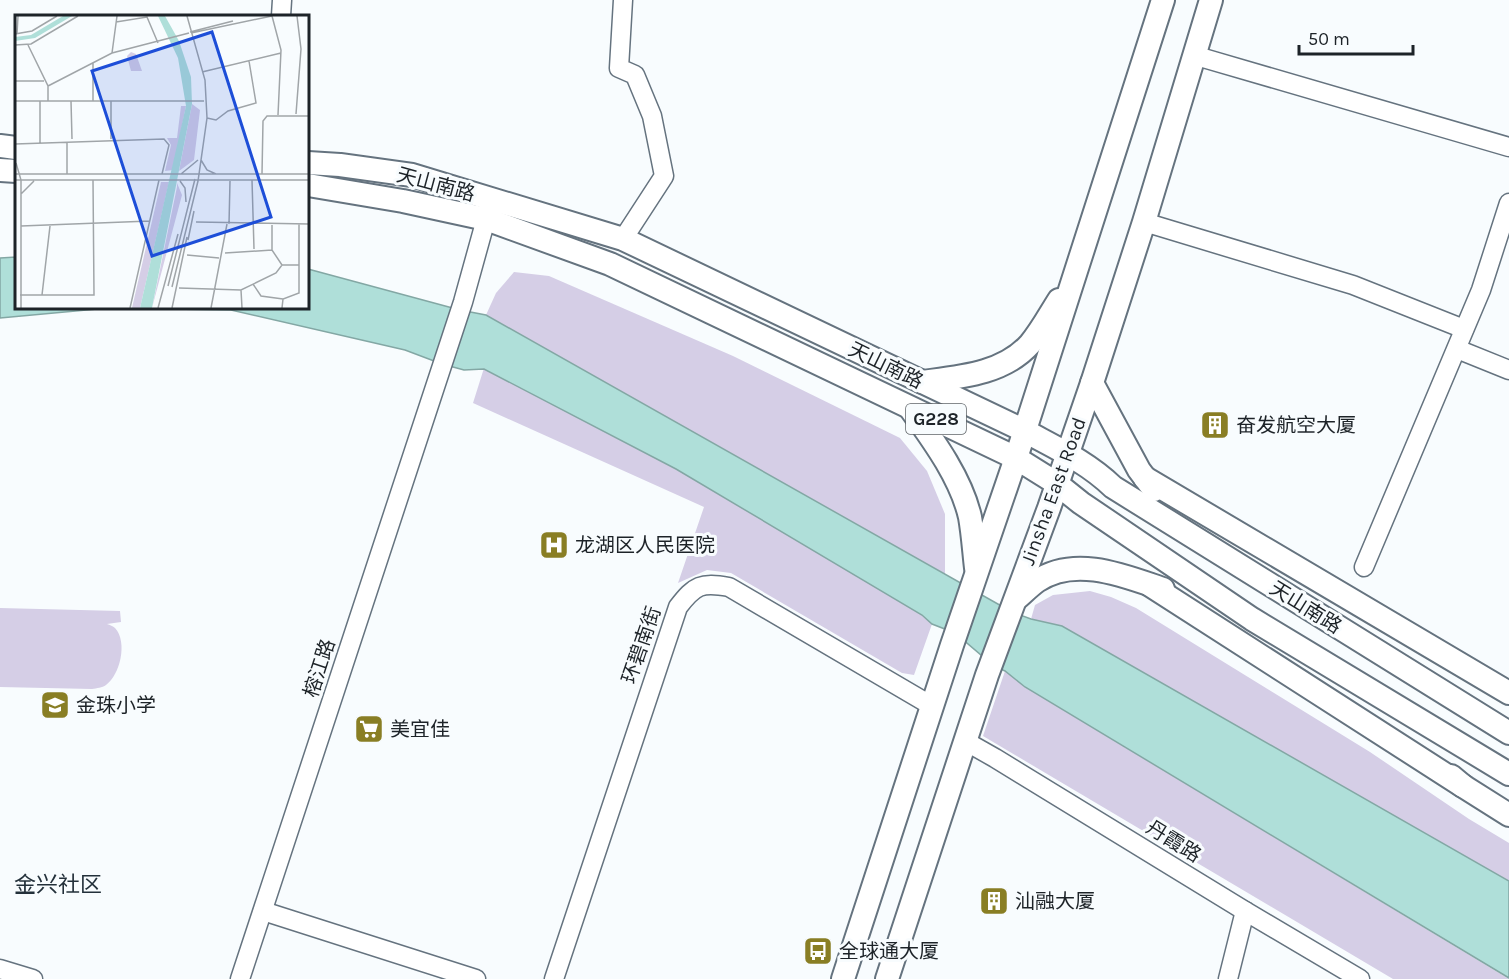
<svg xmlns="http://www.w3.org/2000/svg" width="1509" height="979" font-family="Karla,'Noto Sans SC',sans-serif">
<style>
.green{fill:#d5cee6}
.water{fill:#afdfd9;stroke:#83a7a4;stroke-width:1.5}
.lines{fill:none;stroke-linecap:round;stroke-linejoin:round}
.minor-casing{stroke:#65737f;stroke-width:21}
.major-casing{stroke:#65737f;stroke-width:26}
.minor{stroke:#fff;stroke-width:18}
.major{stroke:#fff;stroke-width:22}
.labels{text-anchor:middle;stroke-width:6;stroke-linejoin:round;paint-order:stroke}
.shield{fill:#f8fcfe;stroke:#5f6468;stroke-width:1.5}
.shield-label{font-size:18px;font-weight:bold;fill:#1d2328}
.street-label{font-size:20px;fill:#1d2328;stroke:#f8fcfe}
.poi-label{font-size:20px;fill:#1d2328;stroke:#f8fcfe;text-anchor:start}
.quarter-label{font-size:22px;fill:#23303a;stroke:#f8fcfe}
.inset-road{fill:none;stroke:#a0a5a8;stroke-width:1.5}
.view{fill:#1d4ed8;fill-opacity:0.15;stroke:#1d4ed8;stroke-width:3}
.inset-edge{fill:none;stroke:#1d2328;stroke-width:3}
</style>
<rect width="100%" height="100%" fill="#f8fcfe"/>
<g class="green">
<polygon points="514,272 549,276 733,356 900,438 927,471 945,514 945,574 486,315 496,293"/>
<polygon points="484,368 676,469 922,615 932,624 914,675 902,673 731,573 707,570 678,583 704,507 473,403"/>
<polygon points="1090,591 1111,597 1136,608 1370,752 1469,819 1509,843 1509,881 1062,626 1031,619 1035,605 1053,595"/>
<path d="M0,608L120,611L121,622L107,624C110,625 113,626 115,628C128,642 120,675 106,685C102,688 97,688 92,689L0,687Z"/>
<polygon points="1005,671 1025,687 1509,979 1393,979 983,736"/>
</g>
<polygon class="water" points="16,257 16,308 308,308 308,269 460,310 486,315 1012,612 1031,619 1062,626 1509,881 1509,978 1025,687 1005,671 994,666 955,633 932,624 922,615 676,469 484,369 464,370 442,364 405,350 231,310 108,308 0,318 0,258"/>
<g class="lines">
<g class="minor-casing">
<g id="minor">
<polyline points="281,16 282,0"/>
<polyline points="1193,55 1509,147"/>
<polyline points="1144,222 1353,285 1464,329"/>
<polyline points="623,239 664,176 652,116 635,75 619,68 623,0"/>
<polyline points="1457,349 1509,370"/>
<polyline points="1364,567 1481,290 1509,203"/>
<polyline points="965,741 995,758 1245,911 1360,979"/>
<polyline points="263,911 476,979"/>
<polyline points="0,969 33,979"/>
<polyline points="240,979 463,302 486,219"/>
<path d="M554,979L678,607C695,585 701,582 729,587L932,706"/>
<polyline points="1228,979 1245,911"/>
</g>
</g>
<g class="major-casing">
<g id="major">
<polyline points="0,146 16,148"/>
<path d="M308,163L340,165L412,175L623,239L1025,431C1056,448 1087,462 1113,487L1509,733"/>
<polyline points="0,170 16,171"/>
<polyline points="308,185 403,201 486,219 610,264 1016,458 1056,483 1081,503 1252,619 1509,774"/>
<path d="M922,382C960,377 1003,374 1030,344C1041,331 1050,314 1059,300"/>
<polyline points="1092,383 1139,470 1154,490"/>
<path d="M910,408C933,440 961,478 970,517C973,534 974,551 976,568"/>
<polyline points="1145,478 1509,693"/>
<polyline points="1150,585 1463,786"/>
<path d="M1016,599C1023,593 1030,586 1037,581C1075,555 1125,576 1163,589"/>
<polyline points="1451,776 1463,786 1509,815"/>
<polyline points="843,979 952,645 1016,458 1163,0"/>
<polyline points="887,979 987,675 1049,508 1092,383 1144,222 1211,0"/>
</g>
</g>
<use href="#minor" class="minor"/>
<use href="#major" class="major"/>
</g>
<defs>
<g id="building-square" transform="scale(1.5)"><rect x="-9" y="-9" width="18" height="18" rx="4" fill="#897e24" stroke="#f8fcfe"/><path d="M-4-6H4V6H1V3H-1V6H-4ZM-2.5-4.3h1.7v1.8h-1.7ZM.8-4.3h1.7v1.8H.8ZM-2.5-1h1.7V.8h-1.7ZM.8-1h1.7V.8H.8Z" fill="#fff"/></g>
<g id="hospital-square" transform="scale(1.5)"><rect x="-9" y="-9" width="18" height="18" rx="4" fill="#897e24" stroke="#f8fcfe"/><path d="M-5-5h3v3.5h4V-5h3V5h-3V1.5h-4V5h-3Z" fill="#fff"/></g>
<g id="school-square" transform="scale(1.5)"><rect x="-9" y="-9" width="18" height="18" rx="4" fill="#897e24" stroke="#f8fcfe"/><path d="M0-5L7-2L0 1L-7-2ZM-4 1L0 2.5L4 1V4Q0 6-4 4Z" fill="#fff"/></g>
<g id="supermarket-square" transform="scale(1.5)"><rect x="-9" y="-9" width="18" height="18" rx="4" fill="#897e24" stroke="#f8fcfe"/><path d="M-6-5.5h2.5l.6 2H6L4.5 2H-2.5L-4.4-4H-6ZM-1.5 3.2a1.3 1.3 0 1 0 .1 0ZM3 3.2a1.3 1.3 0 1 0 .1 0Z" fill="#fff"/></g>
<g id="bus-square" transform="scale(1.5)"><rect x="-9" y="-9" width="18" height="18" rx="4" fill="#897e24" stroke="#f8fcfe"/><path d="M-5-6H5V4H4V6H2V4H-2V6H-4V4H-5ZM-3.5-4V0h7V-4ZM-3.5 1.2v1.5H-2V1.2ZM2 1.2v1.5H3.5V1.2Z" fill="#fff"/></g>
</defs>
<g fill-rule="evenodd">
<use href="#building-square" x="1215" y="425"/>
<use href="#hospital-square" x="554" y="545"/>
<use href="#school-square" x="55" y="705"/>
<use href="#supermarket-square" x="369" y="729"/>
<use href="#building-square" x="994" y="901"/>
<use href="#bus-square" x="818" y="951"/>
</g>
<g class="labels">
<rect class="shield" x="906" y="404" width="60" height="30" rx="4.5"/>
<g class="shield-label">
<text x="936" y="425">G228</text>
</g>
<g class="street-label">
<text transform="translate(436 184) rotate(15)" y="7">天山南路</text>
<text transform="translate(886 365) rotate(26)" y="7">天山南路</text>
<text transform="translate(1053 491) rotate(-70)" y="7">Jinsha East Road</text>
<text transform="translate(1306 607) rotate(32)" y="7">天山南路</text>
<text transform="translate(641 645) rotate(-71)" y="7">环碧南街</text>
<text transform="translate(319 668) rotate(-72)" y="7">榕江路</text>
<text transform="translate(1174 841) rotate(32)" y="7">丹霞路</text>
</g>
<g class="poi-label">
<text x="1236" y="432">奋发航空大厦</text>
<text x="575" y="552">龙湖区人民医院</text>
<text x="76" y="712">金珠小学</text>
<text x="390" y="736">美宜佳</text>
<text x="1015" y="908">汕融大厦</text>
<text x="839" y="958">全球通大厦</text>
</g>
<g class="quarter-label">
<text x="58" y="892">金兴社区</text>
</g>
</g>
<g transform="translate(15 15)">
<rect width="294" height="294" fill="#f8fcfe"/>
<path d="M116,37L121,39L127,56H116L112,41ZM177,89L185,95L179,145L164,156ZM166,91H171L158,155L150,156L156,130L152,123H162ZM146,167H154L125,293H117ZM162,168L167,180L137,293L162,172Z" fill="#d5cee6"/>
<path d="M48,1H57L20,23L0,26V22L16,20ZM143,1H150L164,26L176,62L177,89L137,293H125L171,91L163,43Z" fill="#afdfd9"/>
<path class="inset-road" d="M257,1L266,35L263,100M101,7L132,2L143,28M175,17L218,6M176,18L257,1M0,19L17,16L42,1M2,19L3,1M0,30L16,29L63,1M13,30L33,71V86M97,38L102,1M78,48V86M187,57L266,38M0,66H29M33,71L97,38L174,18M0,86H189M56,86L57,124M96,86V124M281,99L286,34L282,1M192,103L201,105L213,96L241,88L234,46M52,128V159M0,129L149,124L154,130L147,159M25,129V86M186,145L192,155L201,159M1,148L6,165V293M0,159H294M166,159L183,145M247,159L248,106L252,101H294M0,165H294M237,165L239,234M165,166L170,173L171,187M6,179L19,166M181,207L294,209M214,209L215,166M257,210V235M6,211L135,206M173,225L179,196M210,238L257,235L267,250M172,240L204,243M238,269L246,281L268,284M153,271L180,164M157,272L183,166L192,103L190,65L172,1M164,273L226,275L261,258L267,250H284M226,275L227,293M5,280H79L78,165M27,280L35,211M115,293L144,165M143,293L163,219M157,293L172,222M196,293L212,209M267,293L268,284L284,278V209"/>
<path class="view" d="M197,17L256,202L137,241L77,56Z"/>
<rect width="294" height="294" class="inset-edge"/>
</g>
<path d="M1299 45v9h114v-9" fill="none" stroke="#1d2328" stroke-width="3"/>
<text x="1308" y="45" font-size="18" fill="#1d2328" stroke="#f8fcfe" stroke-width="4.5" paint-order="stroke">50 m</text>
</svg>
